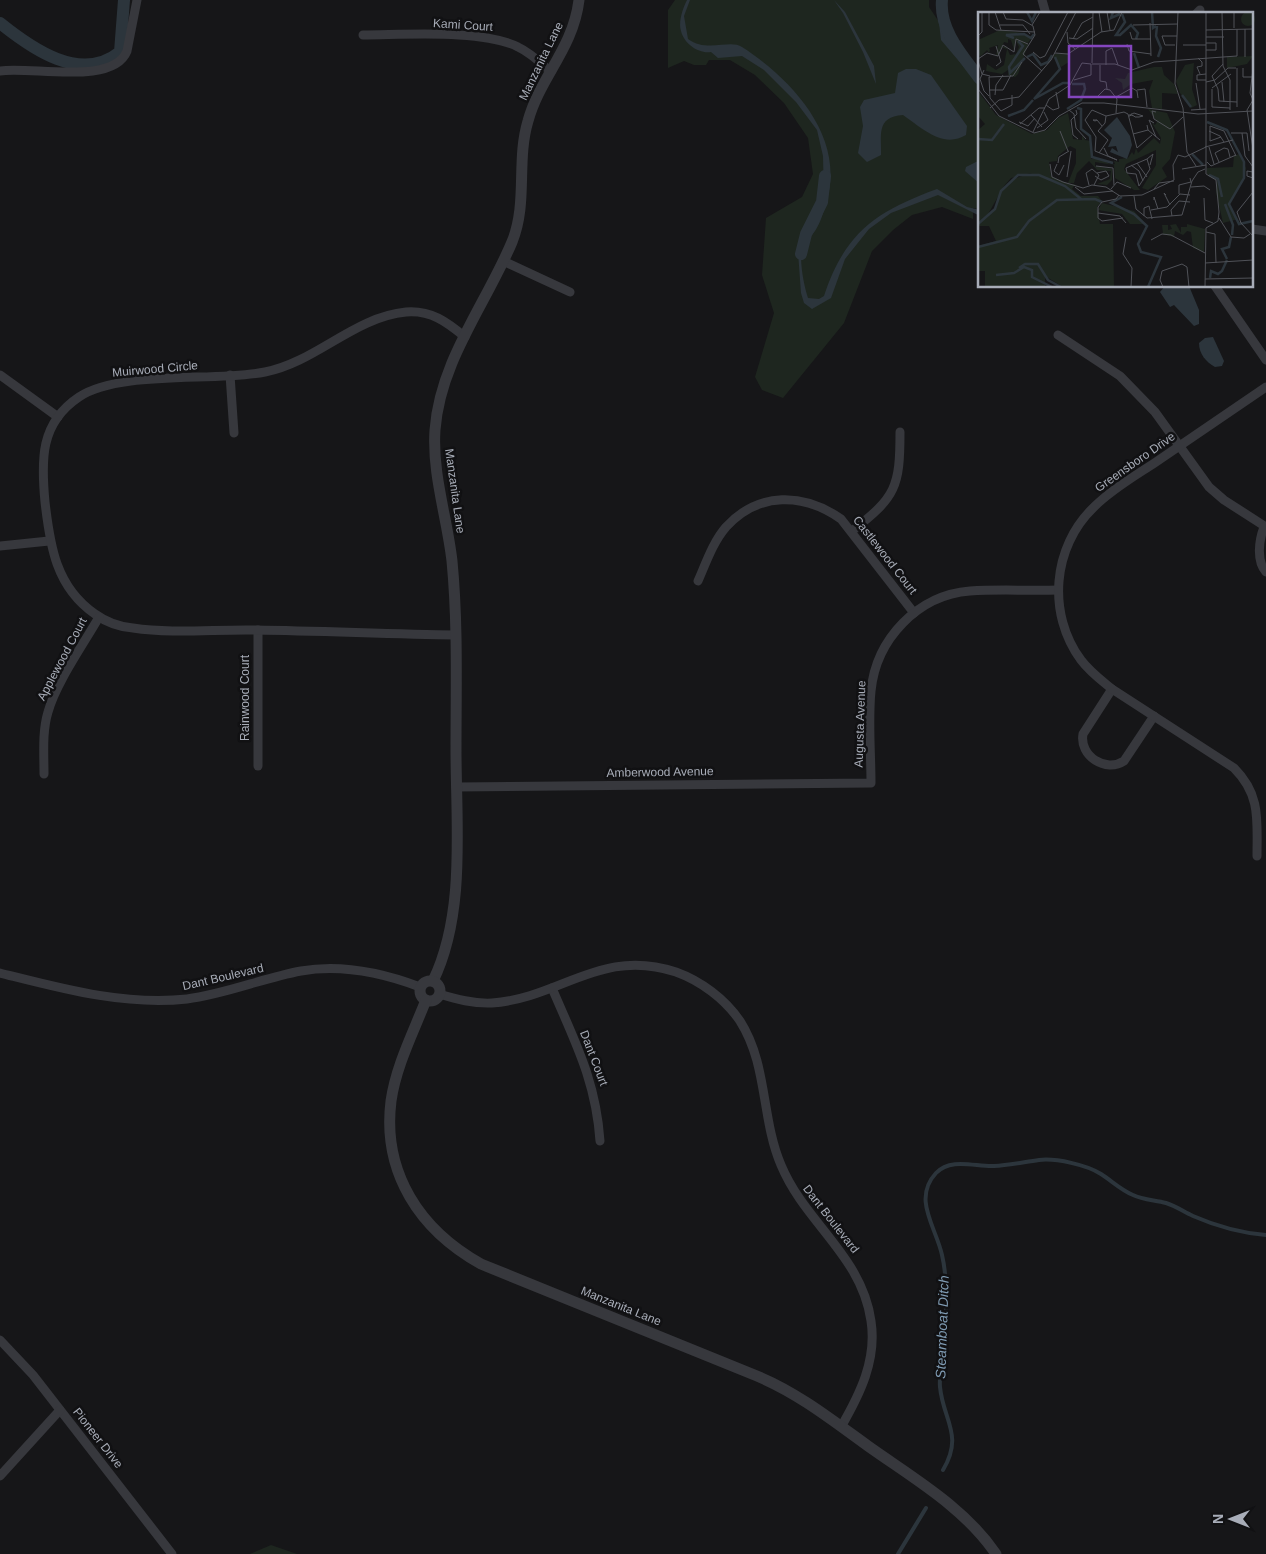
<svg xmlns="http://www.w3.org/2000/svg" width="1266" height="1554" font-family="Helvetica,sans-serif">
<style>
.green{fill:#1e261f}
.water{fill:#2c353c}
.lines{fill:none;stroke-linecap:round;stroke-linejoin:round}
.stream{stroke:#2c353c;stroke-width:4}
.canal{stroke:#2c353c;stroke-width:12}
.minor{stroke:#37383d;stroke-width:9}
.tertiary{stroke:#37383d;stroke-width:11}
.labels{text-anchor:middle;stroke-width:5;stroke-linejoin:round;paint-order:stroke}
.street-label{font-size:12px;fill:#a8adb8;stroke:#111113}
.water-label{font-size:14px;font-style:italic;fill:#7f9bb3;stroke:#111113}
.inset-river{fill:none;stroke:#2c353c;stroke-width:2.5}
.inset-road{fill:none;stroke:#505258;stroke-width:1}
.view{fill:#8446be;fill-opacity:0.15;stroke:#8446be;stroke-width:2.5}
.inset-edge{fill:none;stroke:#a8adb8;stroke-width:2.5}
</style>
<rect width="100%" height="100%" fill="#161618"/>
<g class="green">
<polygon points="675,0 929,0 929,7 980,83 980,209 973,208 973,219 942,207 912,215 893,230 872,251 844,323 783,398 762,390 755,377 774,313 762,275 766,218 802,197 813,174 808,138 784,103 755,75 730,60 709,60 706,65 694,65 684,61 668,68 668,10"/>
<polygon points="271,1545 297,1554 250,1554"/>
</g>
<g class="water">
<path d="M687,0H690L684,16L688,39C707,53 730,39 742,47C792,79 847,138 826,203C824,211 820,224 815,231C812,236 805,240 803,245C798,257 804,286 808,298L819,299L824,296C845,232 877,211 937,189L967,207L980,210V216L938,195L891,213L869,229L845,259L831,298L812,309L804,303L801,293L798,252L800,244L818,217L824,200L823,156L817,130L796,102L764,70L742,56L718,58L711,52C699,54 684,44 681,31C678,22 683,8 687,0Z"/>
<polygon points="834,0 845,12 874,66 876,84 863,52 843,13"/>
<path d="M940,0H945C941,34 960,50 980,75V86L941,40L938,14Z"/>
<path d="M906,69H916L931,75L967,126L966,135C943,149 922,128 903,115C875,117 882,136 881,155L867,162L858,153L863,126L860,107L864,100L895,93L898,73Z"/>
<polygon points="980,160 980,184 965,171 966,167"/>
<polygon points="1165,286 1189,286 1199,310 1199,324 1194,326 1174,305 1170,307 1160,292"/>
<path d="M1213,337L1224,361L1222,366L1215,367C1206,362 1199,354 1199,343L1205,338Z"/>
</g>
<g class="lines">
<g class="stream">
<path d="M943,1470C964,1435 943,1420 940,1387C939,1375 942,1364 943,1353C946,1322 949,1285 942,1255C936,1227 912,1199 936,1173C951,1157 976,1167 994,1166C1010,1165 1024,1162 1039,1160C1056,1158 1087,1165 1101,1174C1112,1181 1121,1190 1133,1195C1143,1200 1155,1200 1166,1203C1176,1206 1184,1212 1193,1216C1216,1226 1241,1233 1266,1235"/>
<polyline points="898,1554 926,1508"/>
</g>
<g class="canal">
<path d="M942,0C939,30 963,56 980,79"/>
<path d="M0,23C31,48 81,84 120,52L124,0"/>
<polyline points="801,254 806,234 822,202 825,176"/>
</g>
<g class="minor">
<polyline points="1042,0 1046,14"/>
<polyline points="1196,14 1200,10"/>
<path d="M363,35C404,35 483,29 518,47C531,53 541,63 551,72"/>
<path d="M0,71C31,66 113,86 127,51L137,0"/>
<polyline points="1252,229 1266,231"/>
<polyline points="503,261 570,292"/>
<polyline points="1215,286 1266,360"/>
<polyline points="1058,335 1120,376 1155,412 1209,487 1224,500 1266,527"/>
<polyline points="0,375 58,417"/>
<polyline points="230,375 234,433"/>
<path d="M1264,527C1259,540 1256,561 1266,572"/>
<path d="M852,531C896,497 900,487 900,432"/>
<polyline points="0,546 49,541"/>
<path d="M698,581C706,563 713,542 726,527C759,491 804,493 841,519L914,613"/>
<polyline points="258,630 258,766"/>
<path d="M456,635C389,634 323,631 256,630C216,629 173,634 133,628C120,627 106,622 95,614C56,587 50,546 45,502C41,460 40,423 79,397C119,370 215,382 265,372C316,362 354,317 406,312C431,310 447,322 465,337"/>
<path d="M1112,689L1083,734C1079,756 1106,773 1124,761L1154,716"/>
<path d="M44,774C44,754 42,732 48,712C56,683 83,645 99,617"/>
<path d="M456,787L871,783C871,753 868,721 871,691C876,639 918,595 970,591C999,589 1029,591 1058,590"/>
<path d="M1257,856C1257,820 1261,795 1234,768L1112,689C1101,680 1090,672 1081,660C1047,614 1052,547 1094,507C1112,489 1135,476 1156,462C1193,437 1229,412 1266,387"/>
<path d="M0,973C60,988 124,1006 187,999C226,994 263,978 301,971C341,964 383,973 420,987"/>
<path d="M552,988C575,1042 596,1081 600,1141"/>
<path d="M439,994C456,999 474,1004 492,1003C561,998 601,947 676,972C701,981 725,999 740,1021C768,1065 761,1118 781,1165C805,1223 862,1256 871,1321C877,1360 860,1394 841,1427"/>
<polyline points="0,1340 33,1375 172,1554"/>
<polyline points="0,1476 60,1410"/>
</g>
<g class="tertiary">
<path d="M433,981C466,913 456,825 456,750C456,687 458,624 452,561C447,517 432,474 435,430C440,361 486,304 512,242C528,203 516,161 528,121C540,77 573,49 579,0"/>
<circle cx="430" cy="991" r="10"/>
<path d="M426,1000C413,1033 396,1066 391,1101C382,1173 420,1230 481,1264L757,1376C798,1393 832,1420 868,1446C913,1478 964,1507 996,1554"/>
</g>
</g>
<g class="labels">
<g class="street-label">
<text transform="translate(463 25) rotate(4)" y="4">Kami Court</text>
<text transform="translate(541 61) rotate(-64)" y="4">Manzanita Lane</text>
<text transform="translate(155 369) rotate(-5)" y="4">Muirwood Circle</text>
<text transform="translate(1135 462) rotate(-35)" y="4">Greensboro Drive</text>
<text transform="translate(455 491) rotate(82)" y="4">Manzanita Lane</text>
<text transform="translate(885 555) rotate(52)" y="4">Castlewood Court</text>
<text transform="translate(62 659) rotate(-62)" y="4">Applewood Court</text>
<text transform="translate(245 698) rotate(-90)" y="4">Rainwood Court</text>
<text transform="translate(860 724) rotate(-88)" y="4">Augusta Avenue</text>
<text transform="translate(660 772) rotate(-1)" y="4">Amberwood Avenue</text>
<text transform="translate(223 977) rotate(-13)" y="4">Dant Boulevard</text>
<text transform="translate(594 1058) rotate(69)" y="4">Dant Court</text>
<text transform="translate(831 1219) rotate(52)" y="4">Dant Boulevard</text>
<text transform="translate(621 1306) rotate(22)" y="4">Manzanita Lane</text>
<text transform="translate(98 1438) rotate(52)" y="4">Pioneer Drive</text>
</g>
<g class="water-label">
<text transform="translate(942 1327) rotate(-88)" y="5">Steamboat Ditch</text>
</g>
</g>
<g transform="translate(978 12)">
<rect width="275" height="275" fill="#161618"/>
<path d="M263 7a7 7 0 1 1 14 0a7 7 0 1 1-14 0ZM22,18L46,21L53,25L57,21L50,31L37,27V33L36,38L33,28L30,27V31L26,30L21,41L18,44L20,33L11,36L12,38L11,41L9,38L3,44L0,43V28ZM37,27L50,32L40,62L37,65L30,63V58L24,62L8,59L9,52L18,58L26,53L29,37L23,35L28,34L32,43L38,42L41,35ZM77,42H90L91,50L83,55L75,45ZM275,44L269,52L249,56V45ZM216,51L214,77L219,93L213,96L202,81L198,69L207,53ZM176,55H184L186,63L196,72L200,82L184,81V97L174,96L171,79L175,68L153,72L145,78L144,71L137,66L147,67L150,61ZM0,79L18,103L54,122L69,118L80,106L90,101L95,127L104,128V123L107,128L113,129V147H123L133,153L137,152L136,149L141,150V147L150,146L154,140L156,143L158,136L160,141L176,126L182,132L183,126L174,111L177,113L179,110L170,97L189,101L197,120L192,147L184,156L189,165L170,178L164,176L178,153V138L148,152L146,157L162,178H156L137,166L136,153L117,150V154L134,157V168L129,173L119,172L132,167L133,159L119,158L111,149L99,161L96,171H90L98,151V137L92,134L80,144L79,149L71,150L73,164L91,172H97L94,177L103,184H120L124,189L119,195L122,212H135L136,275H85L67,264V275H7V259H0V234L18,229L11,214H0V118L7,112L0,104ZM54,161L35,167L23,180L19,194L9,204L26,174L33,166ZM261,142L268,156L267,163L251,192L260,207L245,211L238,180L239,168L229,162V156L255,155L256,144ZM124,191L156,199L168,212H152L144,202L120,198ZM198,212L203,221V215H209V212L227,217L226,240L215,236L213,220L209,219L205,223L197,219L196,225L185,222L184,213H190V218L194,217L192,213Z" fill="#1e261f" fill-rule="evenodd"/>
<path d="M139,105L152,124L154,133L149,147L132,140L134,136L140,140L138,134L130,135L134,126L126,118Z" fill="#2c353c"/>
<path class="inset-river" d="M49,0L54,9L58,0M135,0L133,6L142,2M174,0L175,16L178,14M144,2L147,10L138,23H142L153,13L160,21L158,27M179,14L178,24L183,36L180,45M36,26L28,23L46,22L53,26L56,22M40,29L45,34L31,55L32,61L47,46M156,41L161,56M49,45L55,42L63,53L70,50L74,43M77,45L82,57L56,87L85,71H91M204,83L213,95M99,96L103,97V117L112,124L114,145L135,151M89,97L103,88L107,77L106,72H94M30,104L46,98L55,88M229,110L249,118L266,150V166L251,192L261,212L275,209M0,127L14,128L26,112M214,142L225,153M231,163L240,167L244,185M144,185L133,191L156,202L169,214L160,232L163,240L183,245L170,275M247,192L255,213L254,223M0,212L17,197L23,179L40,163H61L87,174L103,187M0,235L39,225L51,209L79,188L117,187L124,190M249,247L244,237L251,235L253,225M41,256L47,252H60L70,268L83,275M18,263L36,261L46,255L54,258V265L74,275M232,266L233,259L240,262L244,259L249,248"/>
<path class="inset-road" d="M11,0V13L18,18L57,20M17,0L23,18M25,0L28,7L45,8L55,14L57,23L45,42L64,59M121,0L124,20M129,0L132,18M200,0L197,72L205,96L209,140L218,154M244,0L245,54L252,68V98M172,11L173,44M22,13H45L52,22M54,13L62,0M155,13L200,12M256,16V0M267,17V45M228,18L275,17M89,20L90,31L97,37M152,20L154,27H173M0,24L4,20V0M228,25H246M91,26L99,27L115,16M95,27L104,11L115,5M149,32L151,39L173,42M197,33H187L184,24H199M205,33H228M18,34L23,50L18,54M228,38H238V31H228M55,40L62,46L67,44L90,0M77,41L90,42L123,20L136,18L144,0M220,46L224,50V54L219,55L222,62M0,47L9,41L20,44L25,33L36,40L38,27L50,32M0,49L4,62L12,64M114,51L115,0M114,52H137L154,58L176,50L259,44V17M122,53V69L128,70L129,77M128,53V39L134,36L140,53M259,56V95M265,56V65H274M275,57L272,81L275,88M6,58L2,67L6,79L11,84M228,62L219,63V68H228M96,68L113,63V52M228,70L237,68L250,56H258M244,70L246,90M218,71L222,97M234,76L253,62M0,77L21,104L56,121L67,118L81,104L104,91H126L220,102L275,99M234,77V95M11,78H25L33,63M159,78L167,77L169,95M17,83L18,73L25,63M34,83V93L23,99L12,86L11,65L35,64L44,50M119,85L127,77L132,78L139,87L138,101M138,85L154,76L159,79L160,86M275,88L269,98L275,137M241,89L240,77L234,64L245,52M241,89L259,90M68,93L75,98L81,96L78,80M234,95L252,96M12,96L21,88L41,85L73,48L98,0M91,98L96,102L98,116L108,127M98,98L99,102L93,108L95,123L100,127M213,98L228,97M178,100L174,99L176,107L192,117L205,105M228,102V0M53,103L64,115M151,103H153L156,104L157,105H161L165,104L156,101L154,102H153V103L152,104H151M128,104L146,100L150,102L159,136L174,123M119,108H115L117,109L119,108L124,114M41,110L50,114L57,106M176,111L171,108L178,125M42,112L61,96H67M169,113L170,118L182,128M59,116L70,108L66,100M82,119L90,139M231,119L242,124L246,130M55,120L71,87L92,73L104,51L113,52M253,121H269L271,139M264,121L267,144L275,155M155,122L170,118M243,125L232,129V114L246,119L258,144M227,135L255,128M231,135L236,152M126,136L130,144L139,148L117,139L118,125L107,108L114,98L128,104M121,141L130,128L120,119L127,111L128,104M169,147L172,157L161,174L158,162L149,161L148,156ZM169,147L175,142L172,153M229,150L233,154L258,143M241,150L237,141L246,136L250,137L252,145M80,151L81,145L91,139M159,151L169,165M72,152L74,165L85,170L105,176L114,173L128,175L142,184L164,183L196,168L195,153L200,143L207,145L228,135M79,152L76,159L81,163L86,153M153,153L161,159L165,169M118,154L135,156L136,173M204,157L228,153M275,160L269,159V164L275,166M117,164L123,168L131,164L128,159L119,161M89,165L93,139M111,173L108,161L114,157L121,163L116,173M97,175L106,182L135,179M213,175L226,174L232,178M133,177L139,170L153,176M176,177L181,171L196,169M275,180L259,200L263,211L275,224M201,182V173L213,170L212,166M141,183L138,187L124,190L120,195V206L124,209L145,206M188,183L186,181L192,193M156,184L158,197L169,206L204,203L214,169L220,160L227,157M226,186L227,208L235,211M176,188V185L180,197M173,198L189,195L202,182L212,183M120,201L142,204L148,211M166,204V196L171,194L174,207M194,204L193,198L201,189L212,190M241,206L253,225L266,226L272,222M228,220L237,222L238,251M148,225L145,242L154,256L153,275M173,228L184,222L193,223L227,241M227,251L275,248M227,267L275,266M185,275L182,268L184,259L204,252L209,255L211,275M227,275L228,216L240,209L241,200L238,168L228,162V102"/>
<path class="view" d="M91,34H153V85H91Z"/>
<rect width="275" height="275" class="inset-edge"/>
</g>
<g transform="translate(1231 1519) rotate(270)" stroke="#111113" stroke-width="4" paint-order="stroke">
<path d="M0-4L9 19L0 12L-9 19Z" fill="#a8adb8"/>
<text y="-8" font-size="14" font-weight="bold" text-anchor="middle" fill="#a8adb8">N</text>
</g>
</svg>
